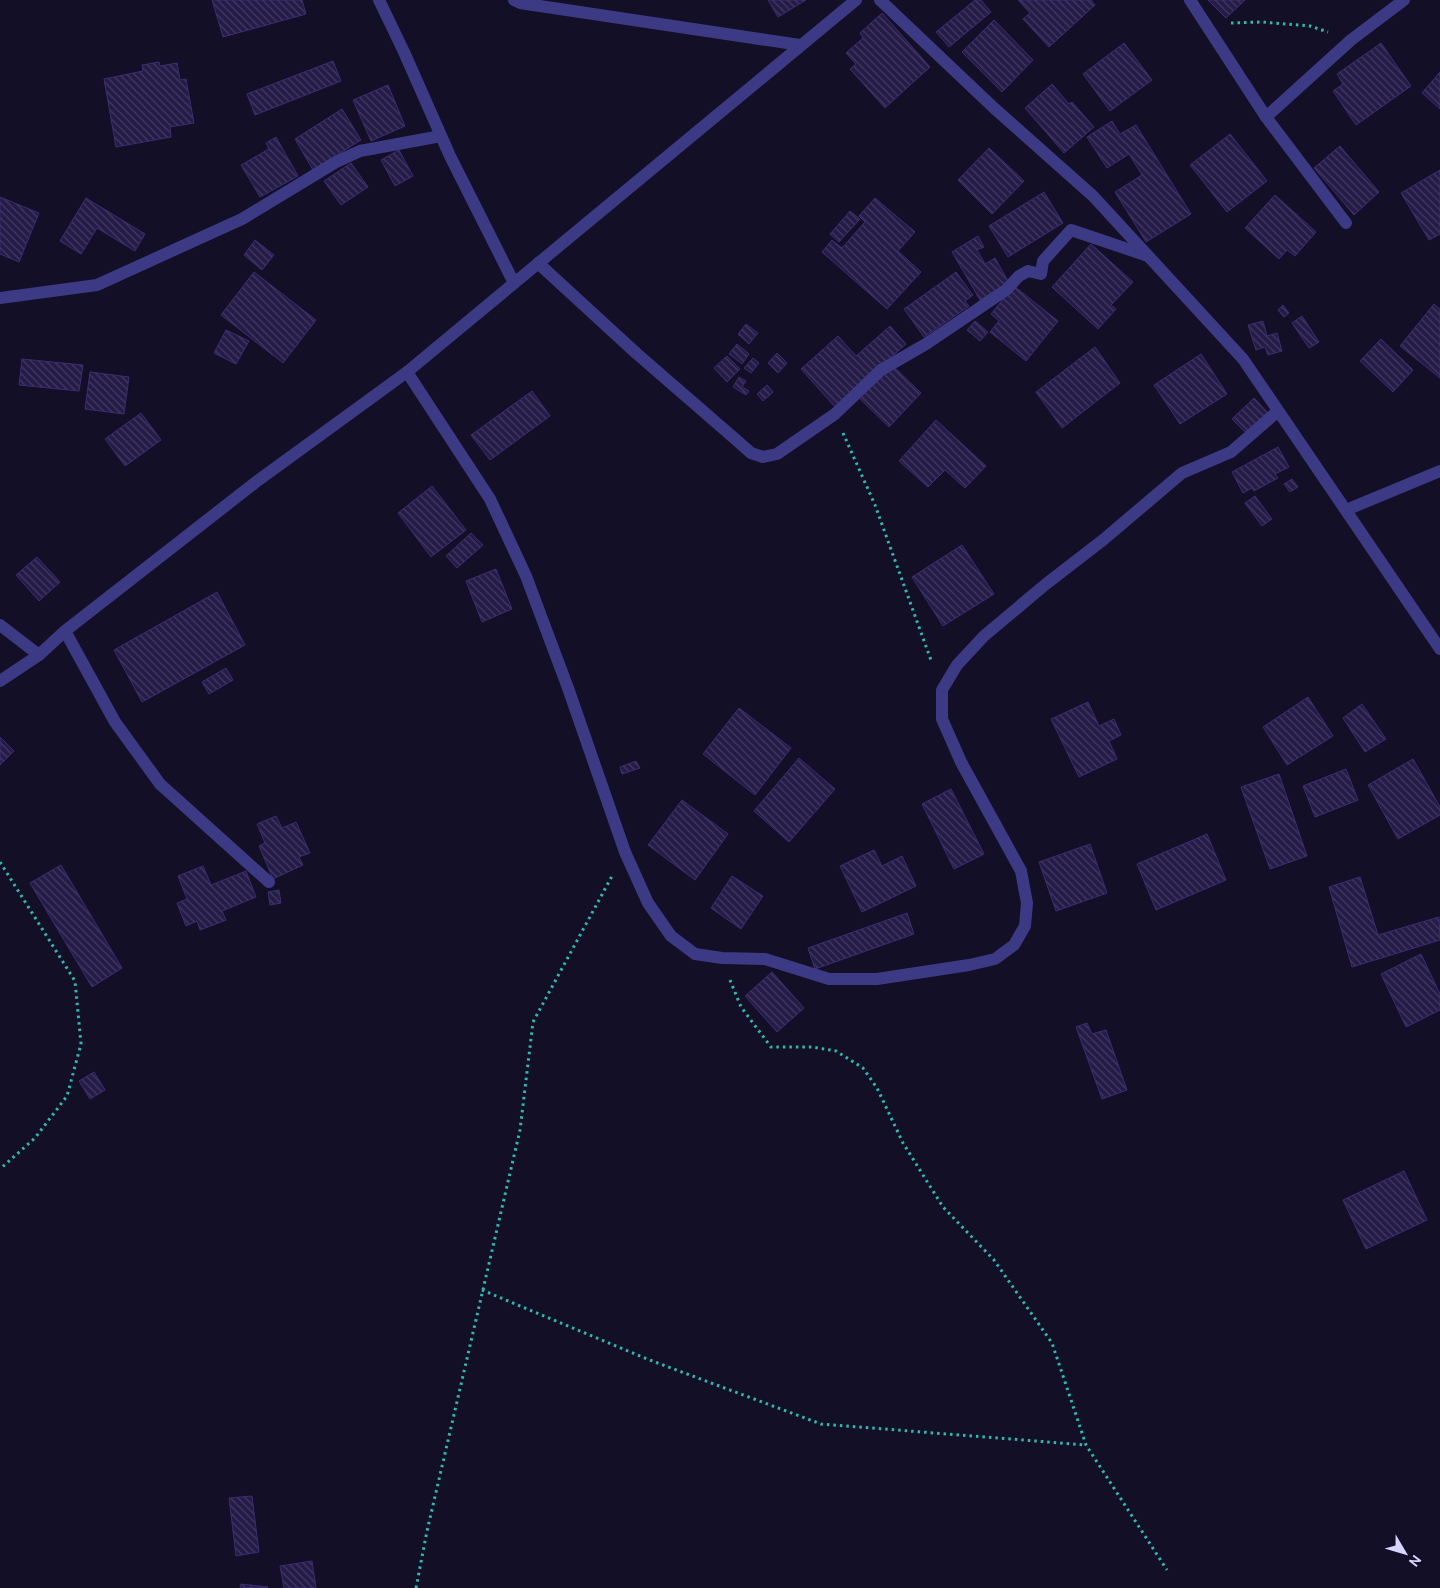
<svg xmlns="http://www.w3.org/2000/svg" width="1440" height="1588" font-family="Ubuntu,sans-serif">
<style>
.building{fill:url(#building-back-hatch);stroke:#3b2d73}
.lines{fill:none;stroke-linecap:round;stroke-linejoin:round}
.path{stroke:#2fb8b0;stroke-width:3;stroke-dasharray:2.5 4;stroke-linecap:butt}
.street{stroke:#3d3a85;stroke-width:12}
</style>
<defs>
<pattern id="building-back-hatch" width="6" height="6" patternUnits="userSpaceOnUse" patternTransform="scale(1.25)"><rect width="6" height="6" fill="#241b47"/><path d="M-1 5l2 2M0 0l6 6M5-1l2 2" fill="none" stroke="#433b63"/></pattern>
</defs>
<rect width="100%" height="100%" fill="#130f26"/>
<g class="building">
<polygon points="212,0 302,0 306,14 223,37"/>
<polygon points="768,0 806,0 778,17"/>
<polygon points="975,0 981,0 991,12 949,47 936,32"/>
<polygon points="1018,0 1091,0 1095,5 1049,47 1023,19 1030,13"/>
<polygon points="1208,0 1245,0 1226,18"/>
<polygon points="882,13 930,67 885,108 850,69 856,64 846,53 863,38 860,33"/>
<polygon points="994,20 1033,60 1002,92 962,52"/>
<polygon points="1124,43 1152,80 1110,111 1083,74"/>
<polygon points="1381,43 1411,86 1356,125 1333,91 1343,84 1337,74"/>
<polygon points="333,61 341,81 255,115 247,94"/>
<polygon points="159,62 160,66 177,63 180,80 186,79 194,123 170,127 171,137 116,147 104,79 143,71 142,65"/>
<polygon points="1440,72 1440,109 1422,93"/>
<polygon points="1052,84 1069,104 1072,102 1094,127 1064,153 1025,108"/>
<polygon points="388,85 405,126 371,141 353,100"/>
<polygon points="342,109 361,140 313,170 295,139"/>
<polygon points="1112,121 1120,134 1136,125 1191,214 1146,242 1115,192 1142,175 1129,154 1107,168 1087,137"/>
<polygon points="1230,134 1267,181 1227,212 1190,165"/>
<polygon points="276,137 298,176 260,197 241,165 269,149 266,143"/>
<polygon points="1340,146 1379,192 1354,215 1314,168"/>
<polygon points="989,148 1024,181 992,214 958,180"/>
<polygon points="399,150 413,176 395,186 381,160"/>
<polygon points="351,163 368,187 341,205 324,181"/>
<polygon points="1440,170 1440,234 1429,240 1401,193"/>
<polygon points="1044,192 1063,223 1008,257 989,226"/>
<polygon points="1275,195 1316,232 1295,256 1287,250 1279,259 1245,228"/>
<polygon points="0,197 39,213 19,262 0,254"/>
<polygon points="86,198 145,234 135,251 97,228 81,254 60,241"/>
<polygon points="875,198 915,232 898,251 921,272 887,309 822,252 832,240 842,248 865,222 859,216"/>
<polygon points="850,211 860,219 839,242 830,234"/>
<polygon points="978,236 984,247 977,250 985,264 995,258 1009,283 980,300 952,252"/>
<polygon points="255,240 274,255 262,270 244,255"/>
<polygon points="1091,244 1133,282 1111,305 1116,309 1098,329 1052,287"/>
<polygon points="254,272 316,320 283,363 221,315"/>
<polygon points="956,272 973,295 965,301 969,306 924,337 904,309"/>
<polygon points="1014,286 1058,321 1026,361 990,332 999,321 991,314"/>
<polygon points="1434,304 1440,309 1440,378 1400,346"/>
<polygon points="1283,305 1289,313 1284,317 1278,310"/>
<polygon points="1302,316 1319,342 1309,348 1292,323"/>
<polygon points="975,321 988,332 980,341 967,330"/>
<polygon points="1263,321 1267,336 1277,333 1282,351 1268,355 1265,347 1256,350 1248,325"/>
<polygon points="746,324 758,333 749,344 738,334"/>
<polygon points="890,326 906,344 835,407 801,369 838,336 856,356"/>
<polygon points="226,330 249,341 236,364 214,353"/>
<polygon points="1381,339 1413,370 1393,392 1360,361"/>
<polygon points="737,344 749,354 742,364 729,354"/>
<polygon points="1095,347 1120,383 1062,428 1036,392"/>
<polygon points="777,353 787,363 778,373 768,363"/>
<polygon points="1201,354 1227,394 1180,424 1154,385"/>
<polygon points="727,356 740,369 727,382 714,368"/>
<polygon points="753,358 759,363 751,373 744,368"/>
<polygon points="22,359 83,365 79,391 19,385"/>
<polygon points="892,365 921,393 889,427 857,396"/>
<polygon points="90,372 129,377 124,414 85,409"/>
<polygon points="739,377 746,381 742,387 749,391 746,395 733,387"/>
<polygon points="767,385 773,392 763,401 757,394"/>
<polygon points="532,391 550,416 490,460 471,435"/>
<polygon points="1254,398 1268,413 1247,434 1232,419"/>
<polygon points="141,413 161,440 125,466 105,439"/>
<polygon points="936,420 986,466 965,488 945,470 928,487 899,461"/>
<polygon points="1278,447 1289,467 1275,474 1278,478 1254,491 1252,488 1243,493 1232,472"/>
<polygon points="1292,479 1298,487 1290,492 1284,484"/>
<polygon points="432,486 466,530 431,557 398,513"/>
<polygon points="1255,496 1272,519 1262,526 1245,503"/>
<polygon points="471,533 483,545 457,568 446,556"/>
<polygon points="962,545 994,594 943,626 912,577"/>
<polygon points="37,557 60,582 39,601 16,575"/>
<polygon points="496,569 512,609 482,622 466,581"/>
<polygon points="217,592 245,645 142,702 114,650"/>
<polygon points="226,668 233,680 209,694 202,682"/>
<polygon points="1308,697 1333,736 1287,765 1263,727"/>
<polygon points="1088,702 1099,726 1114,719 1121,735 1109,741 1117,759 1079,777 1051,719"/>
<polygon points="1362,704 1386,739 1365,752 1343,718"/>
<polygon points="739,708 791,748 755,795 703,754"/>
<polygon points="0,737 14,751 0,765"/>
<polygon points="799,758 835,789 789,842 754,811"/>
<polygon points="1413,759 1440,807 1440,815 1398,839 1368,785"/>
<polygon points="636,761 640,768 622,774 620,767"/>
<polygon points="1346,769 1358,800 1315,817 1303,786"/>
<polygon points="1279,774 1307,856 1270,869 1241,787"/>
<polygon points="951,789 984,854 954,869 922,804"/>
<polygon points="682,800 728,834 695,880 648,845"/>
<polygon points="276,816 282,828 296,822 310,853 299,857 303,865 273,879 259,846 265,843 257,824"/>
<polygon points="1207,834 1226,880 1156,910 1137,864"/>
<polygon points="1090,844 1107,893 1056,911 1039,862"/>
<polygon points="874,850 882,866 902,856 916,886 862,912 840,866"/>
<polygon points="61,865 122,968 92,987 30,883"/>
<polygon points="203,866 211,885 246,871 256,897 222,911 226,920 200,930 197,921 186,926 177,903 187,899 178,876"/>
<polygon points="732,876 763,896 741,929 711,908"/>
<polygon points="1360,877 1378,935 1439,917 1440,940 1352,967 1329,887"/>
<polygon points="279,890 281,903 270,905 268,892"/>
<polygon points="907,913 914,934 815,969 808,948"/>
<polygon points="1421,954 1440,994 1440,1010 1406,1027 1381,974"/>
<polygon points="772,972 804,1008 777,1032 745,996"/>
<polygon points="1087,1023 1092,1034 1106,1030 1127,1090 1102,1099 1076,1027"/>
<polygon points="94,1072 105,1090 90,1099 79,1081"/>
<polygon points="1404,1171 1427,1220 1366,1249 1343,1200"/>
<polygon points="252,1496 259,1552 236,1556 229,1498"/>
<polygon points="312,1561 316,1588 284,1588 280,1566"/>
<polygon points="241,1584 268,1587 240,1588"/>
</g>
<g class="lines">
<g class="path">
<polyline points="1231,23 1262,22 1310,26 1328,32"/>
<polyline points="843,433 875,505 932,663"/>
<polyline points="0,862 75,981 81,1044 67,1096 35,1138 0,1169"/>
<polyline points="730,980 741,1007 771,1047 812,1047 836,1051 863,1068 877,1088 903,1143 943,1207 994,1260 1052,1343 1086,1445 1167,1570"/>
<polyline points="482,1290 647,1359 821,1424 1086,1445"/>
<polyline points="416,1588 427,1531 520,1130 533,1022 612,876"/>
</g>
<g class="street">
<polyline points="379,0 404,52 450,156 514,283"/>
<polyline points="514,0 520,3 800,45"/>
<polyline points="880,0 994,108 1093,196 1243,359 1440,649"/>
<polyline points="1190,0 1266,117 1346,223"/>
<polyline points="1266,117 1351,40 1404,0"/>
<polyline points="538,263 636,353 734,438 751,453 763,457 777,454 835,414 881,370 926,344 1006,290 1019,276 1028,271 1041,274 1043,261 1071,230 1148,256"/>
<polyline points="0,298 97,285 242,219 336,162 360,151 441,136"/>
<polyline points="407,372 490,499 526,576 568,688 625,852 648,903 671,936 695,954 722,958 765,959 829,979 877,979 969,965 995,959 1014,945 1025,926 1027,903 1021,871 961,762 942,719 942,690 957,665 984,636 1046,584 1103,540 1182,473 1231,452 1278,411"/>
<polyline points="1346,510 1440,471"/>
<polyline points="0,625 39,655"/>
<polyline points="65,631 115,722 160,784 269,882"/>
<polyline points="0,681 39,655 65,631 256,482 407,372 856,0"/>
</g>
</g>
<g transform="translate(1405 1553) rotate(128)" stroke="#130f26" stroke-width="4" paint-order="stroke">
<path d="M0-4L9 19L0 12L-9 19Z" fill="#d9d4ff"/>
<text y="-8" font-size="14" font-weight="bold" text-anchor="middle" fill="#d9d4ff">N</text>
</g>
</svg>
